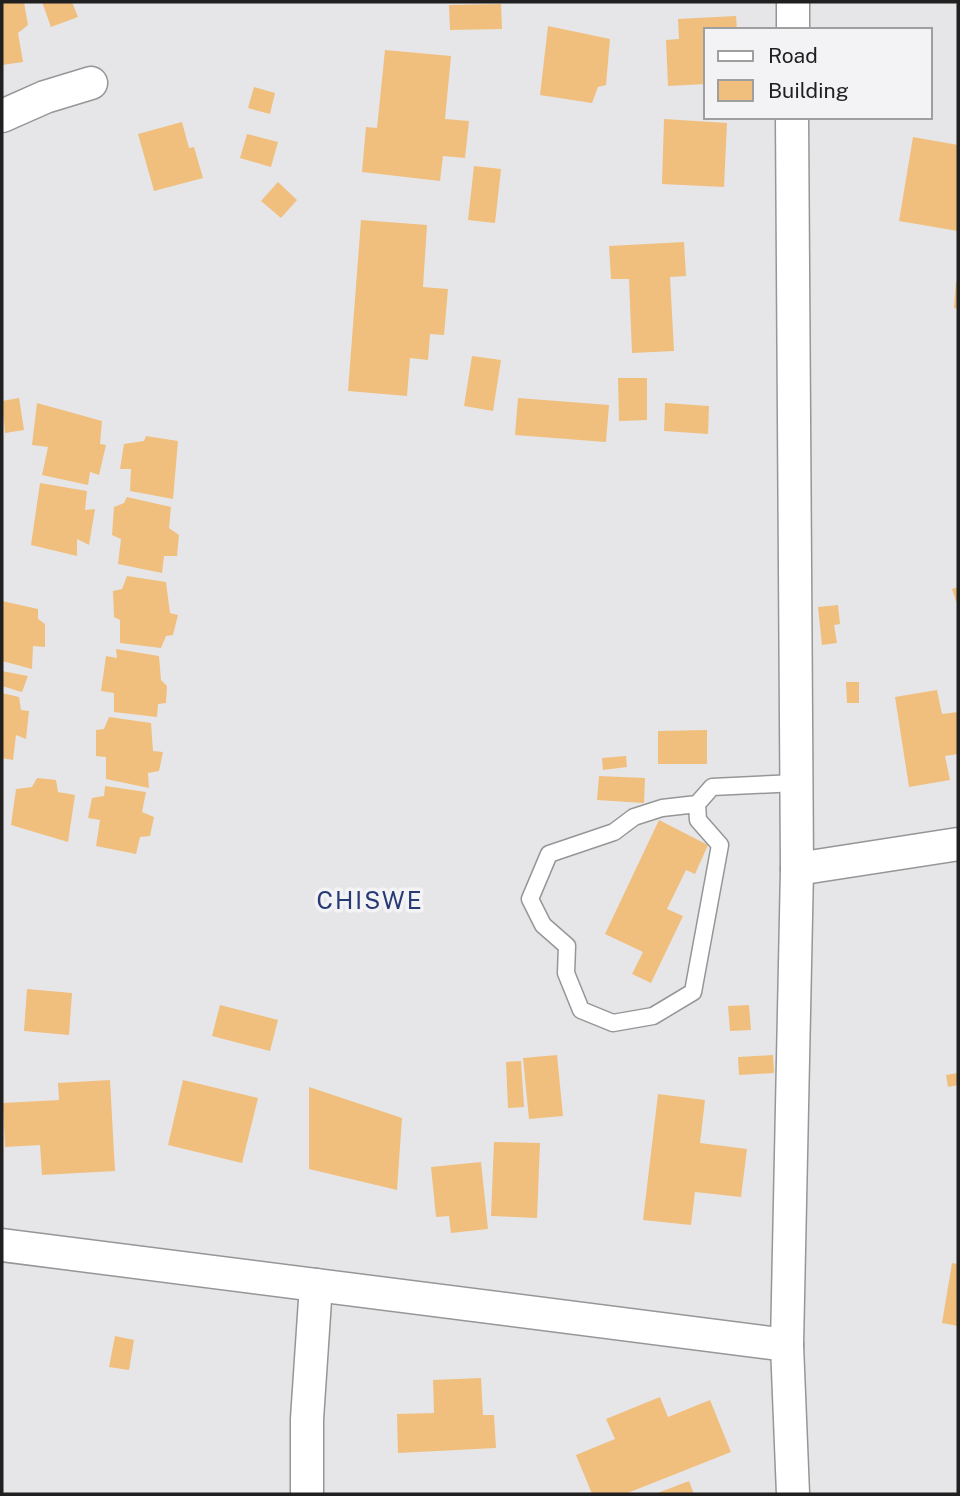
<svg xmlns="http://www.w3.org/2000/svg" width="960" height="1496" font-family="'Public Sans',sans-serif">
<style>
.building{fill:#f0bf7d}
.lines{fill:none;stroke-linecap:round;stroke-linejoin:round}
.lane-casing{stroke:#959697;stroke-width:19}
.street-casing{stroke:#959697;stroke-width:35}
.lane{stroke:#fff;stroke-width:16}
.street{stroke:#fff;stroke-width:32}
.labels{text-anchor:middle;stroke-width:7;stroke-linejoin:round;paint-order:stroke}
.quarter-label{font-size:24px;letter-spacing:2px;fill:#283a73;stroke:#f3f3f5}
</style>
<rect width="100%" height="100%" fill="#e6e6e8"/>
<g class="building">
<polygon points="2,2 24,2 28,25 18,33 23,62 2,65"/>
<polygon points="42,2 72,2 78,17 51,27"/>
<polygon points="501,4 502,29 450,30 449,5"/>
<polygon points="736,16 737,30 706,30 706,84 668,86 666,40 679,39 678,19"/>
<polygon points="548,26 610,39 606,85 598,87 592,103 540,95"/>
<polygon points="385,50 451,56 445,119 469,121 465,158 443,156 440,181 362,172 366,127 377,128"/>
<polygon points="254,87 275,93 270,114 248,108"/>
<polygon points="664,119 727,123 724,187 662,184"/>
<polygon points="182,122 189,148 194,147 203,178 154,191 138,134"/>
<polygon points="247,134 278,142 271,167 240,158"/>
<polygon points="913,137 958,145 958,231 899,221"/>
<polygon points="474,166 501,169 495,223 468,220"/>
<polygon points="278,182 297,200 281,218 261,201"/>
<polygon points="361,220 427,225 423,287 448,289 444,335 430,334 428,360 410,358 407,396 348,391"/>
<polygon points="684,242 686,276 670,277 674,351 632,353 629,279 611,279 609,246"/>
<polygon points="956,281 958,281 958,309 954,308"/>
<polygon points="472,356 501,360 493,411 464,406"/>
<polygon points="618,378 647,378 647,420 619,421"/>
<polygon points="19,398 24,430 5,433 2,401"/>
<polygon points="518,398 609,405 606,442 515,435"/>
<polygon points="37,403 102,421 100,444 106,445 99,475 90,472 88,485 42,475 48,447 32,445"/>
<polygon points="665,403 709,406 708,434 664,431"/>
<polygon points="146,436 178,441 173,499 130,491 131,469 120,469 124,444 144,441"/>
<polygon points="40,483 87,491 85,510 95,509 89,545 77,539 77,556 31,545"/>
<polygon points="127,497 171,507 169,528 179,535 177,556 164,556 162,573 118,564 121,539 112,535 114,507 124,503"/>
<polygon points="127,576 166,582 170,613 178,615 173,635 166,636 161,648 120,643 120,620 114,617 113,591 122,589"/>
<polygon points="958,587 958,607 952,589"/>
<polygon points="2,601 38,609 38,619 45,624 45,647 33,646 32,669 2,661"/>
<polygon points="838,605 840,624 834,625 837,643 822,645 818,607"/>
<polygon points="116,649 159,656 161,680 167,686 166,703 158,704 157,717 114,712 114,693 101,691 106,656 117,658"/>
<polygon points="2,671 28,676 22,692 2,686"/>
<polygon points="846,682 859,682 859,703 847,703"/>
<polygon points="937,690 942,714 958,712 958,754 945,756 950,780 909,787 895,697"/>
<polygon points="2,693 19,697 21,710 29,711 26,739 16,735 13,760 2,758"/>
<polygon points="109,717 151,723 153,751 163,752 159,771 148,773 149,788 106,779 106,757 96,756 96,730 104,729"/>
<polygon points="707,730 707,764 658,764 658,731"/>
<polygon points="626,756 627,767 603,770 602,758"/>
<polygon points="599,776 645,778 644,803 597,800"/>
<polygon points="37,778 56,780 58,792 75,795 68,842 11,825 16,789 32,787"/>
<polygon points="105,786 146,792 142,812 154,817 150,836 140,837 136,854 96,846 100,820 88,818 92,798 104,796"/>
<polygon points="659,820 708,845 695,874 686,870 667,909 683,916 651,983 632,974 643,952 605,934"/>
<polygon points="27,989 72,993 69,1035 24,1031"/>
<polygon points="220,1005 278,1020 270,1051 212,1036"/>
<polygon points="749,1005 751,1030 730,1031 728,1006"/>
<polygon points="557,1055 563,1116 529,1119 523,1058"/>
<polygon points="773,1055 774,1073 739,1075 738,1057"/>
<polygon points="521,1061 524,1107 508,1108 506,1062"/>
<polygon points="958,1073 958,1085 948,1087 946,1075"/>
<polygon points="110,1080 115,1171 42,1175 40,1145 5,1147 3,1103 59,1100 58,1083"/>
<polygon points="183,1080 258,1098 242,1163 168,1145"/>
<polygon points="309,1087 402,1118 397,1190 309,1169"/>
<polygon points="658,1094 705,1100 700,1143 747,1149 741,1197 695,1192 691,1225 643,1220"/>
<polygon points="494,1142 540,1143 537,1218 491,1216"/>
<polygon points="481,1162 488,1229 451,1233 449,1216 436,1217 431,1167"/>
<polygon points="952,1263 958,1264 958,1326 942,1323"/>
<polygon points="115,1336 134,1340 129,1370 109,1367"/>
<polygon points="481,1378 483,1415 494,1415 496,1448 398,1453 397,1414 434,1413 433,1380"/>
<polygon points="660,1397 668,1417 710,1400 731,1452 625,1494 592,1494 576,1455 615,1439 606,1419"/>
<polygon points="689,1481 694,1494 655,1494"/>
</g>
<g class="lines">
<g class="lane-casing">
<polyline id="lane" points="697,804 662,808 634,817 614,832 549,854 530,899 543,925 567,946 566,973 581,1010 613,1023 653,1016 693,992 720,845 698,820 697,804 712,787 796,783"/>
</g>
<g class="street-casing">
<g id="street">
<polyline points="793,30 793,2"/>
<polyline points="2,116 45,97 91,83"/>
<polyline points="792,117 797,869 787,1345 793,1494"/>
<polyline points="797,869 958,844"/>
<polyline points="2,1245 787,1345"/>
<polyline points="307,1494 307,1419 316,1285"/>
</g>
</g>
<use href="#lane" class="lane"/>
<use href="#street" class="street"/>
</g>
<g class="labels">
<g class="quarter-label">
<text x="370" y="909">CHISWE</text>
</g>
</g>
<rect width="960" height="1496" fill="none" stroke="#202021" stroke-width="7"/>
<rect x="704" y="28" width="228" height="91" fill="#f3f3f5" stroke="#9f9fa0" stroke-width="2"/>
<rect x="718" y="51" width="35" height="10" fill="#ffffff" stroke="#9f9fa0" stroke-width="2"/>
<text x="768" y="63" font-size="21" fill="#202021">Road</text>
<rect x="718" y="80" width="35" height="21" fill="#f0bf7d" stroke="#9f9fa0" stroke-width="2"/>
<text x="768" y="98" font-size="21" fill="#202021">Building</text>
</svg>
